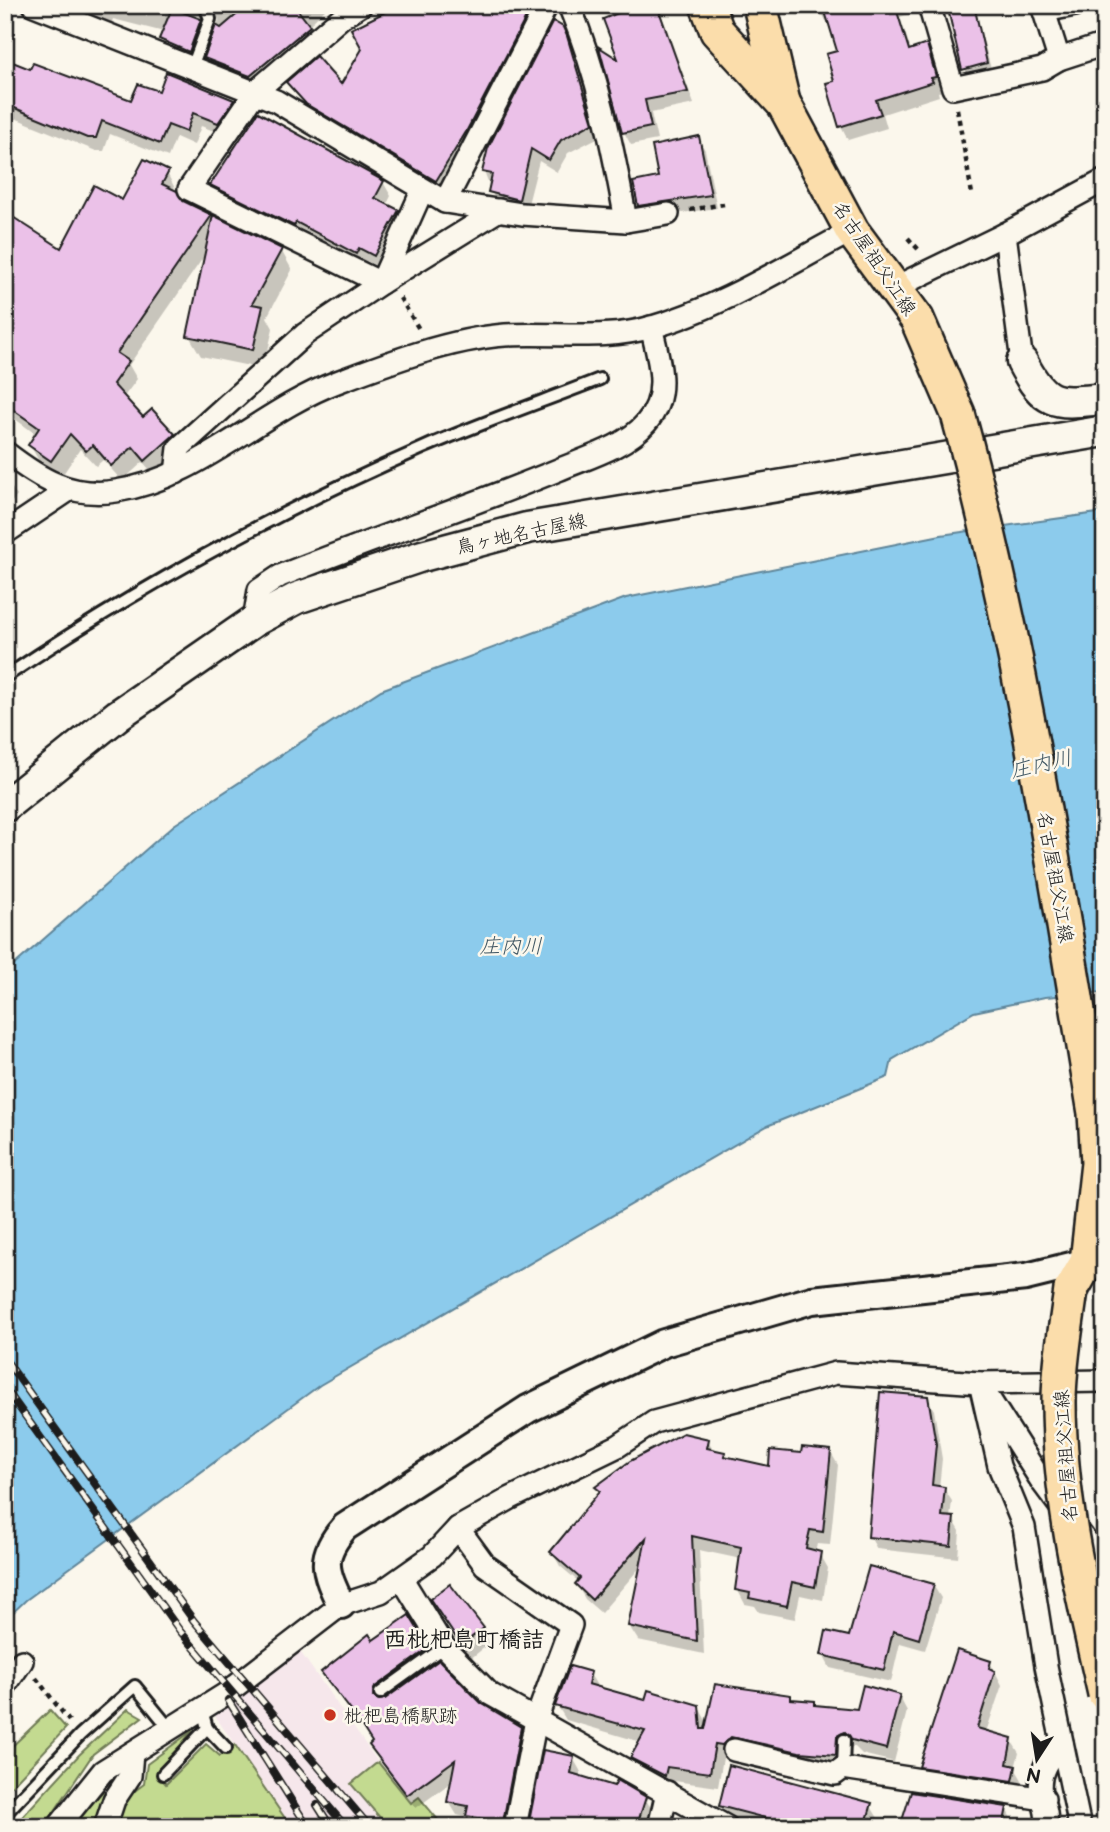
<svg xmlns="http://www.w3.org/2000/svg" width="1110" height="1832" font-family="'Balsamiq Sans','Klee One',sans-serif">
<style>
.built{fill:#f6e7eb}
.green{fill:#c3da90;stroke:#707b56;stroke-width:2}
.water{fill:#8ccbec;stroke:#5f8599;stroke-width:2}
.shadow{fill:#0003}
.building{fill:#ebc1e8;stroke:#1c1c1c;stroke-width:2}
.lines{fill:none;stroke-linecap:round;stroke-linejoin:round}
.service-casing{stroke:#1c1c1c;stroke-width:16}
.minor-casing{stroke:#1c1c1c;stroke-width:26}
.tertiary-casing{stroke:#1c1c1c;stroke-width:32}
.secondary-casing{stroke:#1c1c1c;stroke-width:35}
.primary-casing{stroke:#1c1c1c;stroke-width:38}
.path{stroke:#1c1c1c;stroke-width:4.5;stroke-dasharray:5 5;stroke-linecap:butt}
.service{stroke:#fbf7ec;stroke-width:10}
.minor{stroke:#fbf7ec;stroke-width:21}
.tertiary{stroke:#fbf7ec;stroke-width:26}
.secondary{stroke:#fbf7ec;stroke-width:30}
.primary{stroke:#fbddab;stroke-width:33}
.rail-casing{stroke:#1c1c1c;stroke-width:8}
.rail{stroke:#fbf7ec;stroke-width:5;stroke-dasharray:16;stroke-linecap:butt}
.primary-bridge-casing{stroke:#1c1c1c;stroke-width:38;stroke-linecap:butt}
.primary-bridge{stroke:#fbddab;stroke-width:33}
.poi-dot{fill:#c8321e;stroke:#fbf7ec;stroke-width:2.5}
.labels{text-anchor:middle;stroke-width:5;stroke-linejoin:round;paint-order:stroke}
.street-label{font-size:19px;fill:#1c1c1c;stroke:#fbf7ec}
.poi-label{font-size:19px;fill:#1c1c1c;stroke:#fbf7ec;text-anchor:start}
.water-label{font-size:21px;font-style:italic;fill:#435965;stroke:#fbf7ec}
.quarter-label{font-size:23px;font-weight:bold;fill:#1c1c1c;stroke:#fbf7ec}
</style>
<rect width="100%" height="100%" fill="#fbf7ec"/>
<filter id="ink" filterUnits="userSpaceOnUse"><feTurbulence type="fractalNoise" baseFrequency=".0143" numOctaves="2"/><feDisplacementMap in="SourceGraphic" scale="14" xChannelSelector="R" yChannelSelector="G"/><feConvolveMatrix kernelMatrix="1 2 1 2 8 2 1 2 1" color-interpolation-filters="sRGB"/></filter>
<g filter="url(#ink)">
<polygon class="built" points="299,1650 378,1762 411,1803 419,1797 444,1827 238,1827 220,1756 235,1745 215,1716"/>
<g class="green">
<polygon points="128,1709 142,1717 93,1754 44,1827 13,1827 79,1755"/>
<polygon points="50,1710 66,1728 5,1793 5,1753"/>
<polygon points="193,1730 157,1774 166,1784 206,1744 220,1756 235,1745 291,1827 111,1827 120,1802 144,1784 147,1764"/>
<polygon points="378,1762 411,1803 419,1797 444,1827 388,1827 351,1784"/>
<polygon points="103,1791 106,1793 96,1827 71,1827"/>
</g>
<polygon class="water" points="1105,512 1105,992 1045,997 974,1012 892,1060 888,1077 767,1126 320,1385 26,1600 5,1620 5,973 174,825 381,690 626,598 941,535"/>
<g class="shadow">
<polygon points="39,5 330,5 308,26 317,40 258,90 214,72 206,58 219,21 216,10 204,17 209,34 197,65 169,52 161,38 164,32 113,19 109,31"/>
<polygon points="404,5 551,5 444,194 316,117 288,83 341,87"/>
<polygon points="623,5 658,5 694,104 651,113 657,140 631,145 624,132 622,63 626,12"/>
<polygon points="818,5 939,5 900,17 911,51 926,46 934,60 943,91 938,92 939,96 883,114 887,128 848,140 841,127 828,85 837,82 839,52 829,20 826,21"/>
<polygon points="562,28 574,51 599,137 568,153 557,172 539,161 526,212 497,205 484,171"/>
<polygon points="977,30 984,43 993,76 970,82 954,38"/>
<polygon points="5,61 133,103 160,94 233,101 241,115 227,136 201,126 194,145 176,137 168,157 110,134 104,151 96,151 5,114"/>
<polygon points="698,138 705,150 717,208 647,218 639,205"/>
<polygon points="167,173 182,202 214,221 281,250 292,270 267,317 273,328 264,369 201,356 189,336 207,252 129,365 137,379 123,398 143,420 173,435 183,452 155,476 143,462 122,481 103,460 96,466 80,449 61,477 39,461 30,445 37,435 15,419 5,405 5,215 62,250 123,202"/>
<polygon points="383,182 391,196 386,206 398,212 406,226 382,269 367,261 364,267 220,199 212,185"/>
<polygon points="5,477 17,496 5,510"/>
<polygon points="927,1398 934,1410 942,1459 939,1488 944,1489 952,1501 950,1518 953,1519 960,1531 958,1558 877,1549 870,1537"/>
<polygon points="708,1440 714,1451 724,1453 727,1459 770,1468 803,1455 830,1451 838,1465 830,1545 817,1544 815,1552 820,1554 828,1568 823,1600 800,1595 795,1619 759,1612 755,1606 745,1604 737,1589 741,1559 699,1550 704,1654 638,1640 629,1626 642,1565 601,1613 585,1599 577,1585 579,1582 560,1566 552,1552 601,1493 598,1487"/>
<polygon points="933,1585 941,1598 925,1650 900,1643 891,1682 830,1668 823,1655"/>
<polygon points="440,1614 482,1629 490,1643 470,1659"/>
<polygon points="373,1642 428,1649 437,1664 480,1705 520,1728 528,1742 511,1827 475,1827 470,1818 457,1815 449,1802 453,1781 416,1808 379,1759 366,1731 323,1672"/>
<polygon points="990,1662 1002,1685 986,1732 1011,1740 1019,1753 1015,1768 1022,1780 1019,1793 929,1779 921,1766"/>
<polygon points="590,1674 599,1689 646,1703 698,1706 708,1724 790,1696 793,1701 814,1703 817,1707 858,1711 899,1696 907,1711 894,1762 862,1754 854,1746 845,1751 843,1769 723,1758 718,1787 674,1781 673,1789 640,1772 632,1758 641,1742 566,1720 557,1705"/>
<polygon points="573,1758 581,1772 579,1778 645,1798 653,1812 649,1827 530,1827"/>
<polygon points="721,1805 870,1805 878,1818 876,1827 749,1827 749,1824 729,1819"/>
<polygon points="1006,1808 1014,1825 1021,1827 902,1827"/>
</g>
<g class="building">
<polygon points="248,5 294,5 310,26 250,76 204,58 216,25 221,28"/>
<polygon points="399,5 526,5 531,8 466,132 436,181 306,104 286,82 316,56 341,84 362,49 351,29"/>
<polygon points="638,5 657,5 688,92 645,100 651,127 622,133 599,47 618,59 603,19"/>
<polygon points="823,5 895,5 909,50 927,44 936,77 931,78 933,82 876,100 881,114 839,127 826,83 834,81 826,54 837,51"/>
<polygon points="947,5 974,5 987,63 962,70"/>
<polygon points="172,8 201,19 189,52 159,39"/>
<polygon points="553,21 563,27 567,36 593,123 561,140 549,160 531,149 519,200 488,192 492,174 482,172 488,148"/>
<polygon points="5,59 30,69 33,63 131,100 138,84 159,91 166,72 234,100 218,123 193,113 186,132 168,125 160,144 102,121 96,138 87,138 5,104"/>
<polygon points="258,112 384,181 375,198 399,210 374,256 359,248 356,254 296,222 294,226 210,185"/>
<polygon points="699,136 711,195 638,206 633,182 658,177 652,146"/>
<polygon points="144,159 169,171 162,184 177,191 183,201 212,215 117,353 129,361 113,384 143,417 152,409 175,434 145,461 133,447 111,466 93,445 86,451 70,434 51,461 28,445 39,428 5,404 5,212 61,248 94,185 122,200"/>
<polygon points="213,215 282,249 252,304 263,306 253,350 187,336"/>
<polygon points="880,1392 928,1396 936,1444 932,1485 945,1487 942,1516 954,1517 951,1546 868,1537"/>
<polygon points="683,1433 709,1439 707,1448 725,1452 724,1456 769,1466 770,1450 801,1453 802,1447 831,1450 823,1532 810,1530 806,1548 821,1552 815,1587 792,1582 787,1606 749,1598 750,1593 735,1590 741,1547 692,1536 697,1641 628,1626 646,1538 592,1600 575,1584 580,1578 550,1552 600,1491 595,1487 630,1461"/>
<polygon points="869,1566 934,1584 919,1639 893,1631 884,1670 821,1655 826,1631 849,1636"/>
<polygon points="450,1584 484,1628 461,1645 430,1599"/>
<polygon points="409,1615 429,1648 375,1687 373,1697 385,1699 439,1660 481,1703 521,1727 503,1822 466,1816 468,1806 447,1802 455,1760 407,1795 369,1745 372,1742 356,1717 321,1672 369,1634 373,1640"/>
<polygon points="957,1650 991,1661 989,1668 995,1671 977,1728 1012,1738 1007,1764 1016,1766 1013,1781 919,1767"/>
<polygon points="570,1666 591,1672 588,1684 645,1700 648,1690 699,1705 701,1729 705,1729 715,1684 791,1695 791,1699 815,1701 815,1705 857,1709 863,1685 900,1695 886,1749 852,1740 845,1732 837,1736 836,1755 799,1752 731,1737 722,1745 715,1744 710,1773 667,1767 665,1776 630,1758 645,1731 555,1706"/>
<polygon points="543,1750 574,1756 571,1773 614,1786 617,1780 646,1797 637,1825 627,1821 625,1827 528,1827"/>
<polygon points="729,1765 872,1803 865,1827 800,1827 719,1806"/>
<polygon points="911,1792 1007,1807 1003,1827 959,1821 958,1827 900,1827"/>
</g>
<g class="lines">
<g class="service-casing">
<g id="service">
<polyline points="192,67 210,19 205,5"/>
<path d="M5,677C136,589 278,511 423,448C481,423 541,402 600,379"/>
<polyline points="380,1693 444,1647"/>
<polyline points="207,1728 226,1748"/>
<polyline points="843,1768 844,1740"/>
<polyline points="163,1774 207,1728 202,1710"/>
<polyline points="5,1814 80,1735 135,1686 170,1729"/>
</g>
</g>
<g class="minor-casing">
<g id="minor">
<polyline points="34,5 276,101 445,202 522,214 626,221 668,214"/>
<polyline points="361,5 342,17 256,91 189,189 381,283 499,210"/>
<path d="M569,5C598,75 613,147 626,221"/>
<polyline points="929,5 953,88 1042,69 1059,59 1105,44"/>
<polyline points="1042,5 1059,59"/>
<polyline points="1044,11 1075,5"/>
<polyline points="445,202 547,5"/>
<polyline points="1005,234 1022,362"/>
<polyline points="896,287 1005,234 1105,180"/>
<path d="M5,452C40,479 70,498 116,491C198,479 260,411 337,382C387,363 451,339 505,335C554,332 604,341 652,327C720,308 789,264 852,231"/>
<polyline points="176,473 179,448 305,334 381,283 422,191"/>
<polyline points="5,533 69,490"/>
<path d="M254,621L259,590L280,576C372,539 466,508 558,470C586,458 626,447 646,423C671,395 659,360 651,327"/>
<polyline points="980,1383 999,1466 1024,1527 1046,1666 1080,1827"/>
<polyline points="990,1400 1042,1482 1085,1540 1105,1593"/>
<polyline points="458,1528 485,1565 571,1625 536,1720 515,1827"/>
<polyline points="402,1579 444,1647 490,1694 727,1827"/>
<polyline points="5,1686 22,1661"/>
<polyline points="734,1750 835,1774 843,1768 1044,1799"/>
<polyline points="58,1827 103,1771 224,1695 341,1605 381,1592 432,1556 458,1528 511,1498 618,1446 654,1422 836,1373 980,1383 1105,1381"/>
<polyline points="105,1827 114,1800 130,1776 132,1753"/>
<polyline points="659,1827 667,1792"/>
<path d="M1046,1827C1048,1812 1044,1807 1041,1794C1037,1773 1049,1757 1062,1743"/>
</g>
</g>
<g class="tertiary-casing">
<path id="tertiary" d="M341,1605C325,1571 318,1557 345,1527L528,1409L664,1343L812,1300L1026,1277L1087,1262H1105"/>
</g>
<g class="secondary-casing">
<g id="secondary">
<path d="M1022,362C1046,408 1057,403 1105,399"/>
<polyline points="5,806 118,715 254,621 297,598 422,556 527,528 1105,431"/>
</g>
</g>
<g class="primary-casing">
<g id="primary">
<polyline points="707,5 717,31 784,104 852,231 917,319 958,414"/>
<polyline points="760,5 783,102"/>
<polyline points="1071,1290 1087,1262 1098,1163 1095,1113"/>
</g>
</g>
<g class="path">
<polyline points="957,109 972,194"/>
<polyline points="690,210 724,204"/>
<polyline points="908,238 919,250"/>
<polyline points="400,298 419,329"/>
<polyline points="36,1678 69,1721"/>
</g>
<use href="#service" class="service"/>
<use href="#minor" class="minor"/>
<use href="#tertiary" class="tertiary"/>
<use href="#secondary" class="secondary"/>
<use href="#primary" class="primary"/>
<g class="rail-casing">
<g id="rail">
<polyline points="5,1359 194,1621 370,1827"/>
<polyline points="5,1388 180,1631 346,1827"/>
<polyline points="228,1700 308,1827"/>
<polyline points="317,1805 331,1827"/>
</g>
</g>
<use href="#rail" class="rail"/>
<g class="primary-bridge-casing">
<g id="primary-bridge">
<path d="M958,414C1021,644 1056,879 1095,1113"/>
<path d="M1071,1290C1066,1327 1059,1365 1059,1402C1059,1502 1083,1597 1105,1694"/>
</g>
</g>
<use href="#primary-bridge" class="primary-bridge"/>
</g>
</g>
<circle class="poi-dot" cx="330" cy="1715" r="7"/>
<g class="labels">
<g class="street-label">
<text transform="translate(875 258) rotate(56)" y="7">名古屋祖父江線</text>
<text transform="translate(521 533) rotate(-12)" y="7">鳥ヶ地名古屋線</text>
<text transform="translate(1056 877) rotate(80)" y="7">名古屋祖父江線</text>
<text transform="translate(1065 1456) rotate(-94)" y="7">名古屋祖父江線</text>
</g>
<g class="poi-label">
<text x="344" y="1722">枇杷島橋駅跡</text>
</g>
<g class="water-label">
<text transform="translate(1041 764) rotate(-13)" y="7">庄内川</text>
<text x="511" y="953">庄内川</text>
</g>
<g class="quarter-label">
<text x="464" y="1647">西枇杷島町橋詰</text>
</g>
</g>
<rect width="1110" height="1832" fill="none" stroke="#fbf7ec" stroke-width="28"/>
<rect x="14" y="14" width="1082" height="1804" fill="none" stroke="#1c1c1c" stroke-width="2.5" filter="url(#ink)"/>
<g transform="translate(1037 1759) rotate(192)" stroke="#fbf7ec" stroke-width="5" paint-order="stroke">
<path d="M0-5L12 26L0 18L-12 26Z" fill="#1c1c1c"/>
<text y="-10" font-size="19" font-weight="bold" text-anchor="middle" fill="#1c1c1c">N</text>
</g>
</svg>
